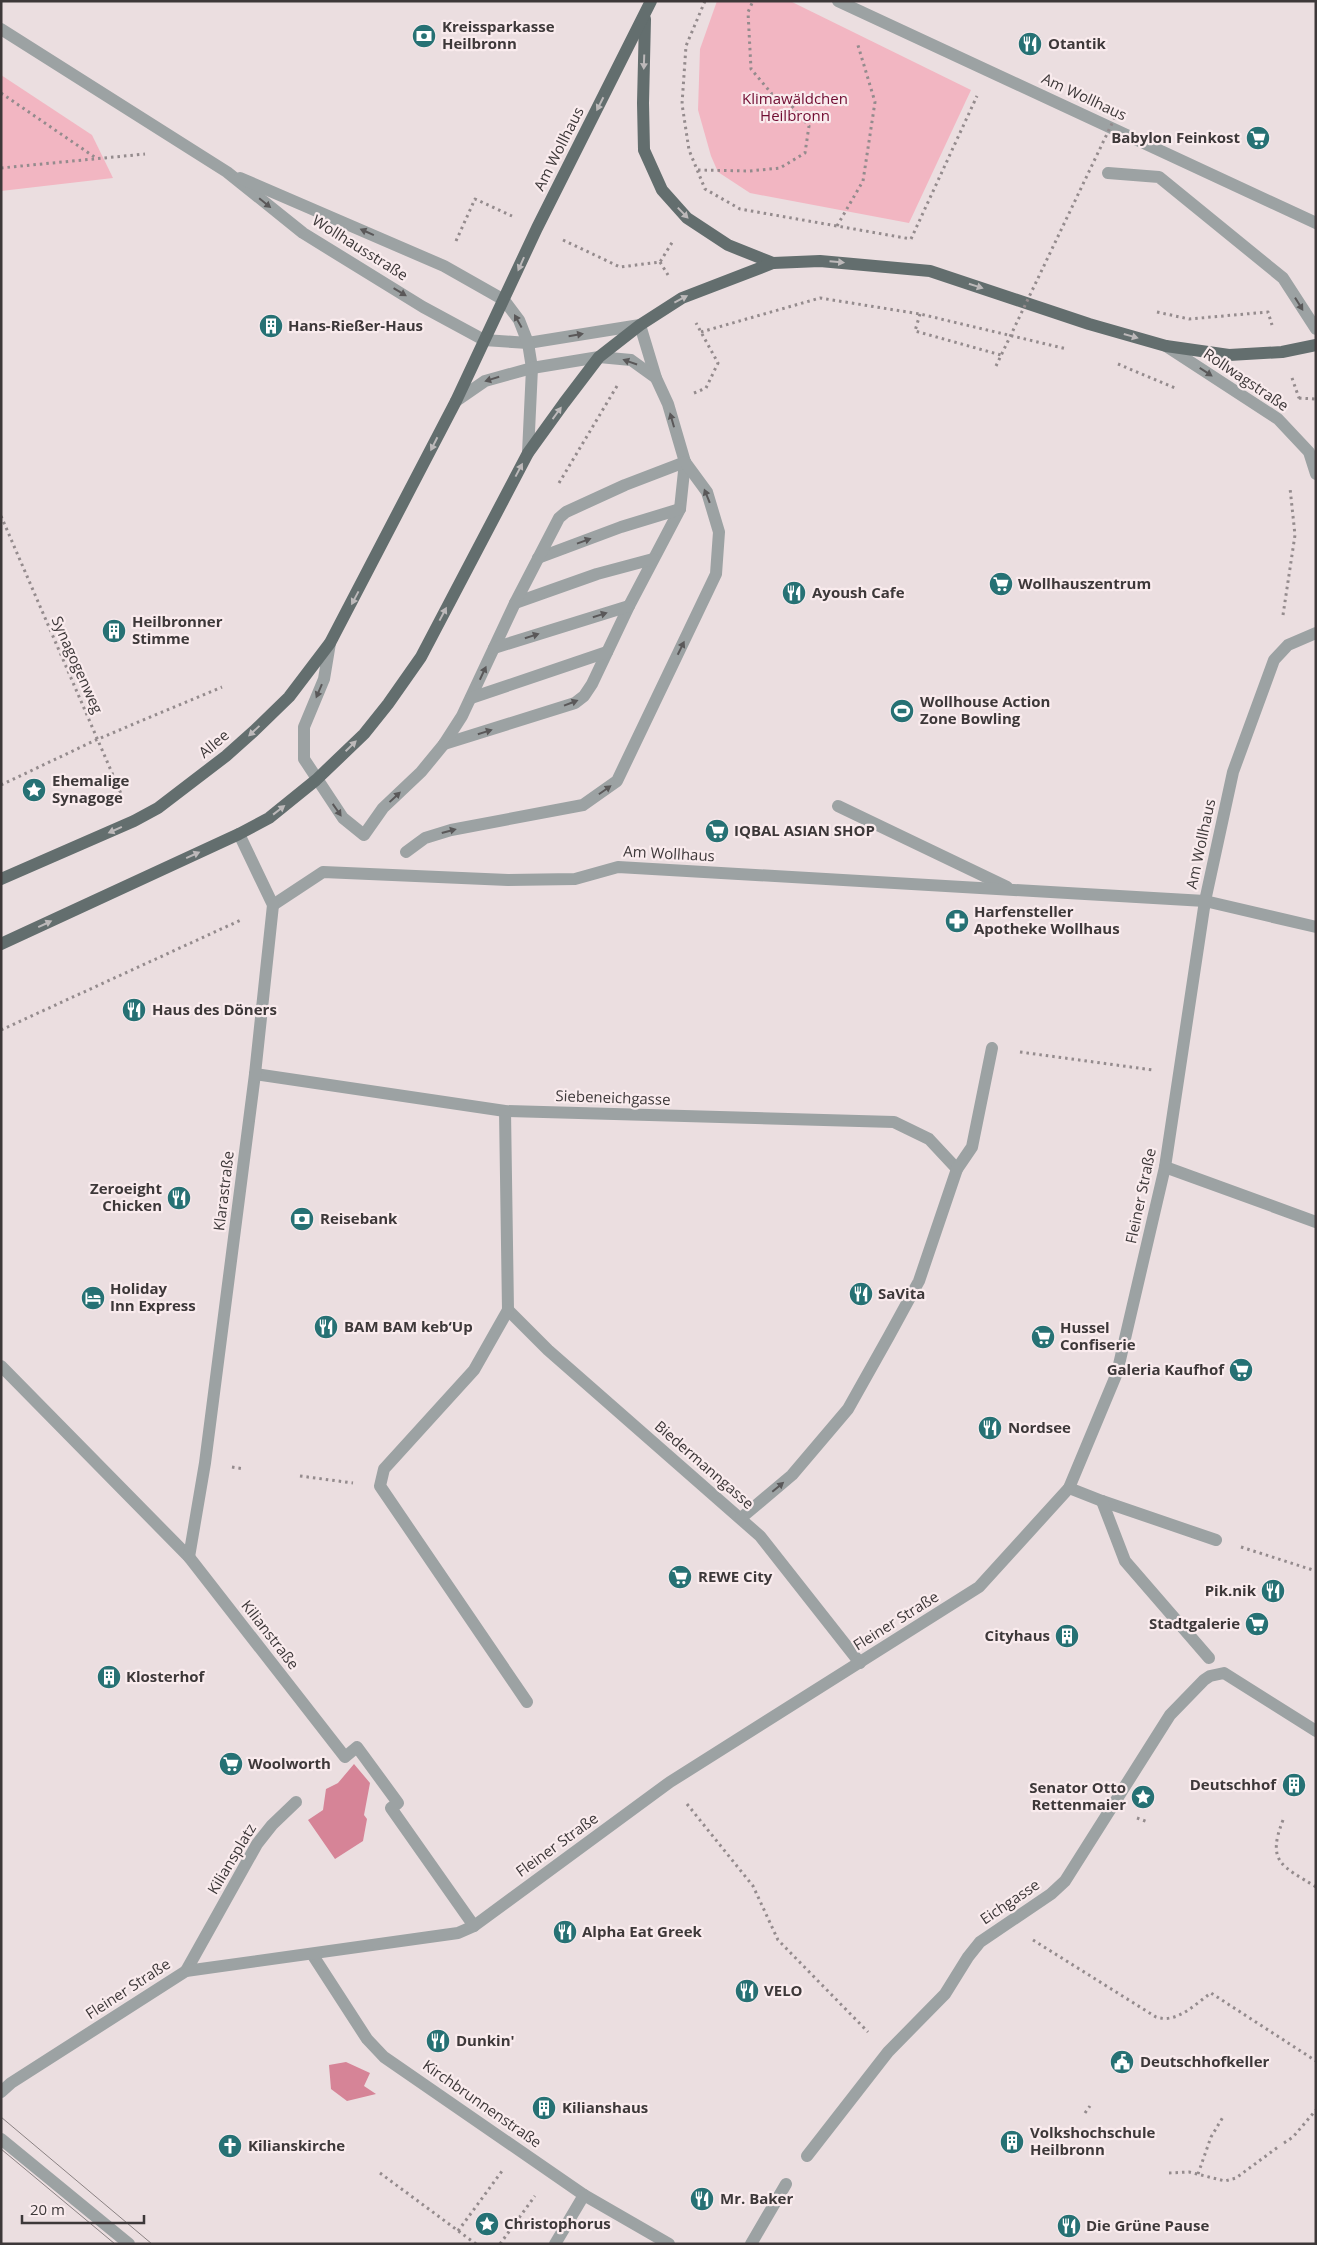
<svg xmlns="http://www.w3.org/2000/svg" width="1317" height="2245" font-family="'Open Sans',sans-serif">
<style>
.green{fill:#f2b6c2}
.water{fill:#d68497}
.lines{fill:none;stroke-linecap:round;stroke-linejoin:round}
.path{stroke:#948b8d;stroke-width:3;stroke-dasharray:2.5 4;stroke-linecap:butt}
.minor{stroke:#9ca2a3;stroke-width:12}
.major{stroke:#636e6e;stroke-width:12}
.tram{stroke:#8a8182;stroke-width:1}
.path-bridge{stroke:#948b8d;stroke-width:3;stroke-dasharray:2.5 4;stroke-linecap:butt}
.oneway{fill:#bdb9ba}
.oneway2{fill:#5a5859}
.labels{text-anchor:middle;stroke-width:4.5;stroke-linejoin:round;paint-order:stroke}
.poi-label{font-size:15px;font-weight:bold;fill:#3d3839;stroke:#f9ebed;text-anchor:start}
.street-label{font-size:15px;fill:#3d3839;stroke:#f9ebed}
.park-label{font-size:15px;fill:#700c32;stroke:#f9ebed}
</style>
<rect width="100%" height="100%" fill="#ebdee0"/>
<g class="green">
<polygon points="717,1 790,1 971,90 909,223 750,193 718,172 711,156 698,110 700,49"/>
<polygon points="1,75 92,135 113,178 1,191"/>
</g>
<g class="water">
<polygon points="354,1764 370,1783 364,1815 367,1819 363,1841 335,1859 308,1820 323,1810 326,1789 338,1783"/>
<polygon points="346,2062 370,2073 364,2086 376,2094 347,2101 331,2089 329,2065"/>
</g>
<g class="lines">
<g class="path">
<polyline points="705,1 686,46 682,104 689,150 705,189 740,209 911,239"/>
<polyline points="1,93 96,158"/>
<polyline points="1,168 145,154"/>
<polyline points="698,170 750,171 780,168 805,153 809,126 784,97 772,94 751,69 748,12 753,1"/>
<polyline points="837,226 863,181 875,102 857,42"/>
<polyline points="911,239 977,96"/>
<polyline points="563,240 620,267 660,262 673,241"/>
<polyline points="456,241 475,199 512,216"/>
<polyline points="660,262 668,275"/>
<polyline points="1157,312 1189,319 1268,312 1272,325"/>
<polyline points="920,314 915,331 1001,355"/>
<polyline points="701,332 820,298 920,314 1067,349"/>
<polyline points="1118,364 1175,388"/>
<polyline points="1292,378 1299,398 1298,400"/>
<polyline points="694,393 706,388 718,363 696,323"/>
<polyline points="1299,398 1316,399"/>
<polyline points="559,483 617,386"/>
<polyline points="1,516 122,796"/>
<polyline points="1283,615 1295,535 1290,488"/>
<polyline points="1,785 98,739 222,687"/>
<polyline points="1,1030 243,919"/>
<polyline points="1020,1052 1153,1070"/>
<polyline points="232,1467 244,1469"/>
<polyline points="300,1476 353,1483"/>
<polyline points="1241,1547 1316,1571"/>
<polyline points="687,1804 753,1886 778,1940 868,2032"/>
<polyline points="1137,1818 1148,1822"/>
<path d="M1283,1820C1266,1863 1283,1866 1316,1887"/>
<path d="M1033,1940L1156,2017C1177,2024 1195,2004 1211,1993L1316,2061"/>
<polyline points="1085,2113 1090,2106"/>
<polyline points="1284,2143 1293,2137 1316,2110"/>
<polyline points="380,2173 476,2244"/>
<polyline points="1169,2173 1189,2172 1225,2181 1236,2178 1278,2147"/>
<polyline points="1198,2174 1211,2137 1223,2117"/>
<polyline points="458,2231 502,2171"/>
<polyline points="500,2244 535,2196"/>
</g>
<g class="minor">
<polyline points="838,1 1316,223"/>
<polyline points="1,29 227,172 303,233 423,307 484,340 528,343 640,325 656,378 668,404 685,462 680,509 629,606 592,684 584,696 575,703 444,744"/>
<polyline points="1108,173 1159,177 1283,278 1316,329"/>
<polyline points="240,178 444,266 504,300 519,320 528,343 532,368 528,453"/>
<polyline points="1166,346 1278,419 1309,452 1316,474"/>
<polyline points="456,401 485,381 532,368 599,357 631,360 656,378"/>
<polyline points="538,558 621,527 680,509"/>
<polyline points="515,603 597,574 653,559"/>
<polyline points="330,643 324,679 304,727 304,759 343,818 364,835 383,808 421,772 444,744 462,716 515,603 559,518 566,512 625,485 685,462"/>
<polyline points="494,648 629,606"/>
<polyline points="471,698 607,652"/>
<polyline points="838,806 1007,887"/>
<polyline points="406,852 425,838 451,830 583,805 617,781 716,574 719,532 707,492 685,462"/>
<polyline points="273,905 323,872 508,880 575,879 618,867 1205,901 1316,927"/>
<polyline points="255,1074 505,1111 894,1122 929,1139 957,1169"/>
<polyline points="505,1111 508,1310 548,1350 760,1536 860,1663"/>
<polyline points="1165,1167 1316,1222"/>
<polyline points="508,1310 474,1370 384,1469 380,1486 527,1702"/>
<polyline points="1,1366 189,1557 345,1757 357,1747 398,1803 391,1808 474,1926"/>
<polyline points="1069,1488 1102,1501 1216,1540"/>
<polyline points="1102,1501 1125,1561 1209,1658"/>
<polyline points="741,1518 792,1475 848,1409 889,1336 919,1281 957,1169 972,1147 992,1048"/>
<polyline points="189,1557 205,1463 255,1074 273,905 239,834"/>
<polyline points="312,1954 367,2039 384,2057 584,2195 669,2244"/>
<polyline points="186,1971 257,1844 272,1825 296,1802"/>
<polyline points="1,2092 11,2083 186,1971 458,1933 474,1926 670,1782 979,1587 1069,1488 1117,1373 1165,1167 1205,901 1233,772 1274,660 1288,645 1316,633"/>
<polyline points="1,2139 129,2244"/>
<polyline points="807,2156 888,2052 945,1994 968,1957 980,1942 1051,1894 1065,1881 1170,1715 1204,1680 1210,1676 1224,1673 1316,1731"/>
<polyline points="555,2244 584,2195"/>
<polyline points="751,2244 786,2184"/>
</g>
<g class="major">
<polyline points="645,19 643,103 644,150 662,190 687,218 728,245 773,263"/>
<polyline points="1,879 134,821 158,808 226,756 254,731 289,697 330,643 456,401 537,228 651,1"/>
<polyline points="1,944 239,834 269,818 316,780 364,734 388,704 421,657 528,453 564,403 599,357 640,325 682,298 773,263 820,261 930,271 1089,324 1166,346 1229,355 1282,352 1316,345"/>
</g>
<g class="tram">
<polyline points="1,2117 152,2244"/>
<polyline points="1,2149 115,2244"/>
</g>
<polyline class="path-bridge" points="996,366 1117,113"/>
</g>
<defs><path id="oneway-solid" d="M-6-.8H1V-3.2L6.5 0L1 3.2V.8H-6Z" transform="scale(1.25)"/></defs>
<g class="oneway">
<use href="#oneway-solid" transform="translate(644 62) rotate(92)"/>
<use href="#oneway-solid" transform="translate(600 104) rotate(117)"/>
<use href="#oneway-solid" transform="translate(683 213) rotate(46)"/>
<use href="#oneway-solid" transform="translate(837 262) rotate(5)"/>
<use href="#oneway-solid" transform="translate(521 264) rotate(114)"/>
<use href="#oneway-solid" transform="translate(976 286) rotate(18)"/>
<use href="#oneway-solid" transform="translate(681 299) rotate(-28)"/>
<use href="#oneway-solid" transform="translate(1131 336) rotate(16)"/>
<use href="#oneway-solid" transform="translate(557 413) rotate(-54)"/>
<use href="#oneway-solid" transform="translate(434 444) rotate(117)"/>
<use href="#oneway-solid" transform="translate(519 470) rotate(-62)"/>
<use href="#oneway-solid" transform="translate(355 598) rotate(118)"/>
<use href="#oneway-solid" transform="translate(443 614) rotate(-62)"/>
<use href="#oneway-solid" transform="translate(254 731) rotate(137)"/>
<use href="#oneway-solid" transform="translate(351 746) rotate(-44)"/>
<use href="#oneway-solid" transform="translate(279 810) rotate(-38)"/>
<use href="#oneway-solid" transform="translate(115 830) rotate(156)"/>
<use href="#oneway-solid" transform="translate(193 855) rotate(-24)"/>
<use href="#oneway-solid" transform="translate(45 924) rotate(-25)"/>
</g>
<g class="oneway2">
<use href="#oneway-solid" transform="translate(265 203) rotate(39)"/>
<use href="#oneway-solid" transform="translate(367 232) rotate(-156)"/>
<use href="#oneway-solid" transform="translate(400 292) rotate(31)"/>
<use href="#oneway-solid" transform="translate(1299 304) rotate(58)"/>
<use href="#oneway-solid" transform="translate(518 321) rotate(-119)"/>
<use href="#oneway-solid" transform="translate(576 335) rotate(-10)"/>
<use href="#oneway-solid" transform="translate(630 362) rotate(-161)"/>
<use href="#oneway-solid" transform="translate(1206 372) rotate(33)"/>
<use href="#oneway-solid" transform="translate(492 379) rotate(163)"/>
<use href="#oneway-solid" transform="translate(672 420) rotate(-106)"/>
<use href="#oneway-solid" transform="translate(707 496) rotate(-112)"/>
<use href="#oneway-solid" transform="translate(584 541) rotate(-20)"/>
<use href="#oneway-solid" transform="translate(600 615) rotate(-17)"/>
<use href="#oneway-solid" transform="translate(532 636) rotate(-18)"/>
<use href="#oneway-solid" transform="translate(681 648) rotate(-64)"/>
<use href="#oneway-solid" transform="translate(483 673) rotate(-65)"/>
<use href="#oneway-solid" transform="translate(319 691) rotate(113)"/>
<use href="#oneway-solid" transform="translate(571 703) rotate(-21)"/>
<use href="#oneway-solid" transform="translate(485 732) rotate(-17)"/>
<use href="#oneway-solid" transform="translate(605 790) rotate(-35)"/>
<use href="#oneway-solid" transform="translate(395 797) rotate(-43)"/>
<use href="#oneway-solid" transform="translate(337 810) rotate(55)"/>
<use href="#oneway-solid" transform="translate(449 831) rotate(-15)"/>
<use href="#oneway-solid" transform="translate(778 1487) rotate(-40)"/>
</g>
<defs>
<g id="bank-disc" transform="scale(1.25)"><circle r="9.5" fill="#267174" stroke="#f9ebed"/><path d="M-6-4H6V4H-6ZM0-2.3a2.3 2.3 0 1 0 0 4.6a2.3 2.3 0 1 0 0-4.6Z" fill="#fff"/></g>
<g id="restaurant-disc" transform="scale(1.25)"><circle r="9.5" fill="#267174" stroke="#f9ebed"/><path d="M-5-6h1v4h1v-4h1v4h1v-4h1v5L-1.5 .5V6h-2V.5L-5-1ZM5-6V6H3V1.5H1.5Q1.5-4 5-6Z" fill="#fff"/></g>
<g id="supermarket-disc" transform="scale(1.25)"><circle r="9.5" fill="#267174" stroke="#f9ebed"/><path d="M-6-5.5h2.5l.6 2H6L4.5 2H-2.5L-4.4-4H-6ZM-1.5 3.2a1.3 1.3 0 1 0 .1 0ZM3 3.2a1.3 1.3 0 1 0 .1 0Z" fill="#fff"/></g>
<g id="building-disc" transform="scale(1.25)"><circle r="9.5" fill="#267174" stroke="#f9ebed"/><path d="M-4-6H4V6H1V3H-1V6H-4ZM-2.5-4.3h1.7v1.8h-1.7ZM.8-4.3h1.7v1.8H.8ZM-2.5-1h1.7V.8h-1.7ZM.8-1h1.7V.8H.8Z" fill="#fff"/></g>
<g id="stadium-disc" transform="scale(1.25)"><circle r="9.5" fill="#267174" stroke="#f9ebed"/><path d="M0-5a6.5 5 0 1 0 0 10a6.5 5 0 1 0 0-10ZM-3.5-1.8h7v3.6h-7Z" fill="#fff"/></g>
<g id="sight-disc" transform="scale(1.25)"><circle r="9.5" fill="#267174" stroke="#f9ebed"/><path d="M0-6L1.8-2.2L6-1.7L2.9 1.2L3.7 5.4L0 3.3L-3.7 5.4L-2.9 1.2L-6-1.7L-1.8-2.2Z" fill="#fff"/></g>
<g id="pharmacy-disc" transform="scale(1.25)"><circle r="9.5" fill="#267174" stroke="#f9ebed"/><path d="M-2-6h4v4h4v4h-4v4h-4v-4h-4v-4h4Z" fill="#fff"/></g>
<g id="hotel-disc" transform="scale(1.25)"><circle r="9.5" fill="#267174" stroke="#f9ebed"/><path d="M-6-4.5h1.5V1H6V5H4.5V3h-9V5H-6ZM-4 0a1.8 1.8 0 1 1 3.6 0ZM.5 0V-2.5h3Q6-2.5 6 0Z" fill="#fff"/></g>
<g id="civic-disc" transform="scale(1.25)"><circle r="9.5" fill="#267174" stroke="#f9ebed"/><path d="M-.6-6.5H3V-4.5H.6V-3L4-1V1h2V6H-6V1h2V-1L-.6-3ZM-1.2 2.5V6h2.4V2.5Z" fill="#fff"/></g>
<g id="church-disc" transform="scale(1.25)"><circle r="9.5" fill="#267174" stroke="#f9ebed"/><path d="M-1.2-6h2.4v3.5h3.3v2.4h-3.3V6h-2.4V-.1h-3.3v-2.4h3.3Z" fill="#fff"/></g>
</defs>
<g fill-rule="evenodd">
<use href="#bank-disc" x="424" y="36"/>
<use href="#restaurant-disc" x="1030" y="44"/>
<use href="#supermarket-disc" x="1258" y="138"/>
<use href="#building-disc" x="271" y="326"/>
<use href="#supermarket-disc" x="1001" y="584"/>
<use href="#restaurant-disc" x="794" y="593"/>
<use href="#building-disc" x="114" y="631"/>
<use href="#stadium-disc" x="902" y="711"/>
<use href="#sight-disc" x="34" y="790"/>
<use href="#supermarket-disc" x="717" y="831"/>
<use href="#pharmacy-disc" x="957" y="921"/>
<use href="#restaurant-disc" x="134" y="1010"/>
<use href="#restaurant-disc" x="179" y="1198"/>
<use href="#bank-disc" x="302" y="1219"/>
<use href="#restaurant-disc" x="861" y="1294"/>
<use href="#hotel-disc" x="93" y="1298"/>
<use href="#restaurant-disc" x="326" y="1327"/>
<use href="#supermarket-disc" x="1043" y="1337"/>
<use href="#supermarket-disc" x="1241" y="1370"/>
<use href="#restaurant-disc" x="990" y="1428"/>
<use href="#supermarket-disc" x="680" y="1577"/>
<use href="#restaurant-disc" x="1273" y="1591"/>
<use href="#supermarket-disc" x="1257" y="1624"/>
<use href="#building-disc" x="1067" y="1636"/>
<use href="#building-disc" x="109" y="1677"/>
<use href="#supermarket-disc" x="231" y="1764"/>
<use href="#building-disc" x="1294" y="1785"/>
<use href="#sight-disc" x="1143" y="1797"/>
<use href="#restaurant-disc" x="565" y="1932"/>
<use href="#restaurant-disc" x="747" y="1991"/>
<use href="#restaurant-disc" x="438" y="2041"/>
<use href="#civic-disc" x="1122" y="2062"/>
<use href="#building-disc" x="544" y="2108"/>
<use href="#building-disc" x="1012" y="2142"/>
<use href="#church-disc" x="230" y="2146"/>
<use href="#restaurant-disc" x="702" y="2199"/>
<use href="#sight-disc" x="487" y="2224"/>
<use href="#restaurant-disc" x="1069" y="2226"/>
</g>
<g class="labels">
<g class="poi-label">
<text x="442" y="32">Kreissparkasse<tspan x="442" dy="17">Heilbronn</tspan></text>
<text x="1048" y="49">Otantik</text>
<text x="1240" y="143" text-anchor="end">Babylon Feinkost</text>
<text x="288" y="331">Hans-Rießer-Haus</text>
<text x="1018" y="589">Wollhauszentrum</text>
<text x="812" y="598">Ayoush Cafe</text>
<text x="132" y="627">Heilbronner<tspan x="132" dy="17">Stimme</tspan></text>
<text x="920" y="707">Wollhouse Action<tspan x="920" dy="17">Zone Bowling</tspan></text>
<text x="52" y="786">Ehemalige<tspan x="52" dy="17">Synagoge</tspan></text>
<text x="734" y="836">IQBAL ASIAN SHOP</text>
<text x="974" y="917">Harfensteller<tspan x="974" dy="17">Apotheke Wollhaus</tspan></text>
<text x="152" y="1015">Haus des Döners</text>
<text x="162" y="1194" text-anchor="end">Zeroeight<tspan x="162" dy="17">Chicken</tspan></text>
<text x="320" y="1224">Reisebank</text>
<text x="110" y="1294">Holiday<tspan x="110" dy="17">Inn Express</tspan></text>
<text x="878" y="1299">SaVita</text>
<text x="344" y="1332">BAM BAM keb‘Up</text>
<text x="1060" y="1333">Hussel<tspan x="1060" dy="17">Confiserie</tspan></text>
<text x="1224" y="1375" text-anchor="end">Galeria Kaufhof</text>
<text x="1008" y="1433">Nordsee</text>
<text x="698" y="1582">REWE City</text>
<text x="1256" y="1596" text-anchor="end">Pik.nik</text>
<text x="1240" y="1629" text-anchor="end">Stadtgalerie</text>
<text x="1050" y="1641" text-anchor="end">Cityhaus</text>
<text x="126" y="1682">Klosterhof</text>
<text x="248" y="1769">Woolworth</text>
<text x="1276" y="1790" text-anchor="end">Deutschhof</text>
<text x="1126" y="1793" text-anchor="end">Senator Otto<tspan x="1126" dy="17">Rettenmaier</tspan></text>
<text x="582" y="1937">Alpha Eat Greek</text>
<text x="764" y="1996">VELO</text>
<text x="456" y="2046">Dunkin'</text>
<text x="1140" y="2067">Deutschhofkeller</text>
<text x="562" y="2113">Kilianshaus</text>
<text x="1030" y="2138">Volkshochschule<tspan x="1030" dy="17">Heilbronn</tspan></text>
<text x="248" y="2151">Kilianskirche</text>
<text x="720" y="2204">Mr. Baker</text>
<text x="504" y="2229">Christophorus</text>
<text x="1086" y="2231">Die Grüne Pause</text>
</g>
<g class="street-label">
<text transform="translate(1084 97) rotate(25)" y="5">Am Wollhaus</text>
<text transform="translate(559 149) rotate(-63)" y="5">Am Wollhaus</text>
<text transform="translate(360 248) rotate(32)" y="5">Wollhausstraße</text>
<text transform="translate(1246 380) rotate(34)" y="5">Rollwagstraße</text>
<text transform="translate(77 665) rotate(66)" y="5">Synagogenweg</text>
<text transform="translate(214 744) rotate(-40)" y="5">Allee</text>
<text transform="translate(1201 844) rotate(-78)" y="5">Am Wollhaus</text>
<text transform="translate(669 854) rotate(3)" y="5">Am Wollhaus</text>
<text transform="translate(613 1098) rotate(2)" y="5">Siebeneichgasse</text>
<text transform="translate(224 1191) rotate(-83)" y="5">Klarastraße</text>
<text transform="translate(1141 1196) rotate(-78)" y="5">Fleiner Straße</text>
<text transform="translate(704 1465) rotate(41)" y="5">Biedermanngasse</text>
<text transform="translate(896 1621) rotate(-32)" y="5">Fleiner Straße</text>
<text transform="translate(270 1635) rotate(52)" y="5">Kilianstraße</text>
<text transform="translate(557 1845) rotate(-36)" y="5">Fleiner Straße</text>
<text transform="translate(232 1859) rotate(-59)" y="5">Kiliansplatz</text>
<text transform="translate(1010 1902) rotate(-34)" y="5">Eichgasse</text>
<text transform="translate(128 1989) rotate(-33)" y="5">Fleiner Straße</text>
<text transform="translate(482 2104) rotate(35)" y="5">Kirchbrunnenstraße</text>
</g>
<g class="park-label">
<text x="795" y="104">Klimawäldchen<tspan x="795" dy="17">Heilbronn</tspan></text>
</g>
</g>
<rect width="1317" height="2245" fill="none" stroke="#3d3839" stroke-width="5"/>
<path d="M22 2215v8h122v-8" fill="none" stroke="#3d3839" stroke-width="2.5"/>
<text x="30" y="2215" font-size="15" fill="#3d3839" stroke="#f9ebed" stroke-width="4" paint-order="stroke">20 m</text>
</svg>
